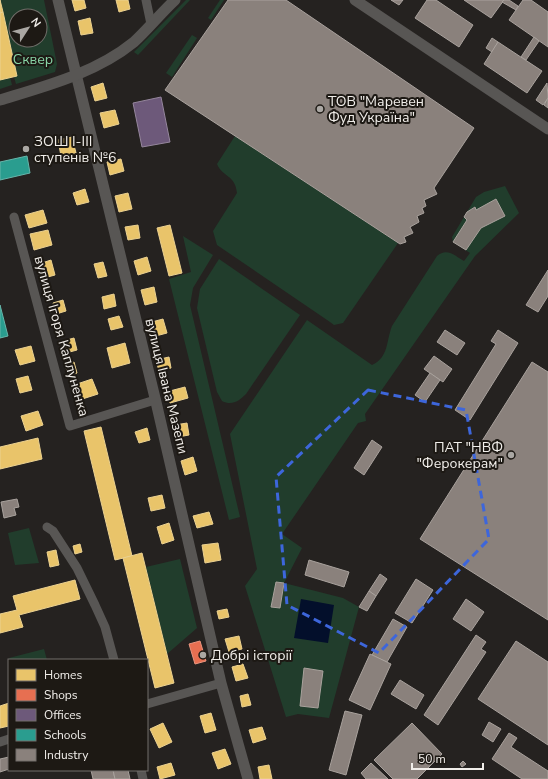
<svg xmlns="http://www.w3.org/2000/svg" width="548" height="779" font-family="'Nunito Sans',sans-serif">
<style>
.green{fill:#213d2c;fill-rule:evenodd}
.water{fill:#030f2b}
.homes{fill:#e9c46a;stroke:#ebd190}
.shops{fill:#e76f51;stroke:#ea957f}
.offices{fill:#6d597a;stroke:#95869c}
.schools{fill:#2a9d8f;stroke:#66b5aa}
.industry{fill:#8a817c;stroke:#a9a29d}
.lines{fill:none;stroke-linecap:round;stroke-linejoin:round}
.minor{stroke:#585654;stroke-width:9}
.tertiary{stroke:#585654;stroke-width:11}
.marked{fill:none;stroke:#3d66db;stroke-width:3;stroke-dasharray:8 5;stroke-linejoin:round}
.poi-dot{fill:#aaa7a3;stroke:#1d1914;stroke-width:1.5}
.labels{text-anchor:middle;stroke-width:4;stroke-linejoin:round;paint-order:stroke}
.park-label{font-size:14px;fill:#87d4a6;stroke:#1d1914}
.poi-label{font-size:14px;fill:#f1eeea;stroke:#1d1914;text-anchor:start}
.street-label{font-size:14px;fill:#f1eeea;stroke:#1d1914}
</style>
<rect width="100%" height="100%" fill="#252220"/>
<g class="green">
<path d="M0,0H44L57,64L55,72L16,84L14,77L17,75ZM16,16H40V40H16Z"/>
<polygon points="186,0 190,0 138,55 134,52"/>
<polygon points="220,0 224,0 211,20 208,18"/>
<polygon points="192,35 197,38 172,77 166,73"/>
<polygon points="10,77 12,85 0,89 0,80"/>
<path d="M235,136L398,243L343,323L334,325L330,322L217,245L213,231L237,193C235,174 223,178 217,164Z"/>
<path d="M505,186L519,213L475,256L365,414L366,421L358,423L282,534L302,548L284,583L343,598L359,607L329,718L298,714L286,717L245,586L257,569L230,434L307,320L372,365C389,357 386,341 392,326L437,256C447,247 455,256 464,261L470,253L453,242L452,237L476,197L484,192Z"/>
<polygon points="183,236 213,255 193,288 190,305 240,517 229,520 169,279 191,272"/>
<path d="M219,259L300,315L246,394C239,401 232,406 222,401L217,392L197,308L200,289Z"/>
<polygon points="29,528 39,563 15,565 8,533"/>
<polygon points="180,559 197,628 167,654 146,567"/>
<polygon points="44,649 47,660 10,660 9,658"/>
</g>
<polygon class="water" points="301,599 334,605 328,643 294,638"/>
<g class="homes">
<polygon points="0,0 3,12 0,13"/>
<polygon points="72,0 84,0 86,8 75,11"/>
<polygon points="116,0 128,0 130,9 119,12"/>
<polygon points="3,12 17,76 0,80 0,13"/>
<polygon points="90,18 93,33 81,35 78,21"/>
<polygon points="103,83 107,98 95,101 91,87"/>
<polygon points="115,110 119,124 104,128 100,113"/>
<polygon points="72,137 76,153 61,156 58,140"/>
<polygon points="121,159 124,171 110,175 107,162"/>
<polygon points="85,189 89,202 77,205 73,193"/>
<polygon points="128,193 132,209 119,212 115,196"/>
<polygon points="43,210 47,223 29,228 25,215"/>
<polygon points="138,225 140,238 128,240 125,227"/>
<polygon points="170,225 182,273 169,276 157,228"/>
<polygon points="48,230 52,245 34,250 30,234"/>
<polygon points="147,257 151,271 138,275 134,261"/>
<polygon points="51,260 55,275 44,278 39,264"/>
<polygon points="103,262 107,276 98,278 94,264"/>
<polygon points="154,287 157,302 145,305 141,290"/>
<polygon points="114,294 116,306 104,309 102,297"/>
<polygon points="63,300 66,311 56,314 53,303"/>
<polygon points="119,316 123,327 111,330 108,319"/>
<polygon points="163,319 167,333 152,337 148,323"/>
<polygon points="74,338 77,350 66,353 63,341"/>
<polygon points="125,343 130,363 112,368 107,348"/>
<polygon points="31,346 35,361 20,365 15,350"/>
<polygon points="169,357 171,368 159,371 156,360"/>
<polygon points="74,362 77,373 69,376 65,365"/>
<polygon points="28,376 32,390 20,393 16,379"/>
<polygon points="92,379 98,394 76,401 71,386"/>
<polygon points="185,387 188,398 170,403 166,392"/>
<polygon points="38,411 43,425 26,431 21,416"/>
<polygon points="187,423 189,435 178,437 175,425"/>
<polygon points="101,427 132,556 115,560 84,431"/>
<polygon points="147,428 150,440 139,443 135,432"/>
<polygon points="38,438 42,459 0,469 0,447"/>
<polygon points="193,457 197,471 185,475 181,461"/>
<polygon points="162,495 165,508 151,511 148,498"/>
<polygon points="209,512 213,524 197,528 193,516"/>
<polygon points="169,523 174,540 162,544 157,527"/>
<polygon points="218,543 221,560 205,563 202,545"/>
<polygon points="80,544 82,552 75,554 73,546"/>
<polygon points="56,550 59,565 50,567 47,552"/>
<polygon points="142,553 174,683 155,688 123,558"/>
<polygon points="75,580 80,599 19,615 23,627 0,633 0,614 17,610 13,596"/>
<polygon points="227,609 229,617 219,619 217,611"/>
<polygon points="239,636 242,649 229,652 225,639"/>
<polygon points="243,664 248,678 236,681 232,667"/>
<polygon points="248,694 251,705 242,707 240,696"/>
<polygon points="9,703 9,726 0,728 0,706"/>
<polygon points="211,713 216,730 205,733 200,716"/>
<polygon points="163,723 172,742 159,748 150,729"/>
<polygon points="262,727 266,739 253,743 249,730"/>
<polygon points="225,749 231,764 218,769 212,753"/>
<polygon points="171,763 175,775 160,779 157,767"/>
<polygon points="269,765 272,779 260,779 258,767"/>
</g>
<polygon class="shops" points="200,641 206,661 195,664 189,644"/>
<polygon class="offices" points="161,97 170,142 142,147 133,103"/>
<g class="schools">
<polygon points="27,156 30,173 0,180 0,162"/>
<polygon points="0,305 8,336 0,338"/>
</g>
<g class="industry">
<polygon points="228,0 286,0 474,128 434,188 437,194 424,200 426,206 422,208 424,213 417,216 419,222 410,227 413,233 404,237 406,242 400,244 165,90"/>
<polygon points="391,0 403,0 399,5"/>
<polygon points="427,0 436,0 473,25 459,47 415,18"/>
<polygon points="464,0 504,0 491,18"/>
<polygon points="504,0 509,0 518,6 516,10 502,2"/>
<polygon points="523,0 531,0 548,12 548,47 509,20"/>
<polygon points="534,37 539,41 526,60 521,57"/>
<polygon points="492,38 498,42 492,52 486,48"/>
<polygon points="498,42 542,71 527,93 484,64"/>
<polygon points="547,83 548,98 543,105 536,100"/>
<polygon points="548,98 548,108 544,105"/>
<polygon points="496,199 505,216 481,228 466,250 453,242 467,220 464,217 467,212 475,207 476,210"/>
<polygon points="548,270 548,296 538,312 526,305"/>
<polygon points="445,330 465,343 457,355 437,342"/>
<polygon points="498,330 518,343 470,420 455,410 496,344 491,341"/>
<polygon points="434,356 452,369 443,382 424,369"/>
<polygon points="532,362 548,372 548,620 420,539"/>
<polygon points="430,373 440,380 425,402 415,395"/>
<polygon points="372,440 382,447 364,475 354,468"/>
<polygon points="17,499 19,507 14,508 16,515 4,518 1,502"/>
<polygon points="309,560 349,572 344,587 305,575"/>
<polygon points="380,574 387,579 376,596 369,591"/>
<polygon points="416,579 433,590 412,623 395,613"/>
<polygon points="276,582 284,583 280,608 271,607"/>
<polygon points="369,591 376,596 367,611 359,607"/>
<polygon points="466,599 484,612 471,631 453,619"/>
<polygon points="393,619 407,627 387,662 372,655"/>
<polygon points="476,635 486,642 481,649 486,652 438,725 424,715"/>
<polygon points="516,641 548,662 548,745 478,699"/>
<polygon points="370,654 391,664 370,710 349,700"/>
<polygon points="304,668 323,671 318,708 300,706"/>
<polygon points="400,680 424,695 416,709 391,694"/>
<polygon points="345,711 362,715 346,775 329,770"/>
<polygon points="489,722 501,729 493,742 482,735"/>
<polygon points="412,723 442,754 417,779 393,779 374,760"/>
<polygon points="509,733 517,738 511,747 548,771 548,779 522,779 492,759"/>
<polygon points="9,757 9,769 0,772 0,759"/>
<polygon points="463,761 466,764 462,767 460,764"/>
<polygon points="371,763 388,779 366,779 361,773"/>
<polygon points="91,770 113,770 115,779 93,779"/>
<polygon points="113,770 128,770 130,779 115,779"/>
</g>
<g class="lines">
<g class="minor">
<polyline points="146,0 151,24"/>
<polyline points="14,217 70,426 155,400"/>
<polyline points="47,527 53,531 77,568 95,605 105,627 114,660"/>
<polyline points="147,704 221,683"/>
<polyline points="0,742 9,739"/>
<polyline points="141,770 143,779"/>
</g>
<g class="tertiary">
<polyline points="58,0 156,402 221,683 248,779"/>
<polyline points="355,0 548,129"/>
<path d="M0,100C46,86 96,73 134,42C148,29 161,13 175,0"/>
</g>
</g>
<path class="marked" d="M368,390L466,410L489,539L379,653L287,605L276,477Z"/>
<g class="poi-dot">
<circle cx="320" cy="109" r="4"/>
<circle cx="26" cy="149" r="4"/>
<circle cx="511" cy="455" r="4"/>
<circle cx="203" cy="655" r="4"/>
</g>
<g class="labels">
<g class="park-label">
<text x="33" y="64">Сквер</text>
</g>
<g class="poi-label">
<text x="328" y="106">ТОВ "Маревен<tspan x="328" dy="16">Фуд Україна"</tspan></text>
<text x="34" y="146">ЗОШ І-ІІІ<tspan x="34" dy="16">ступенів №6</tspan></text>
<text x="503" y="452" text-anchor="end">ПАТ "НВФ<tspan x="503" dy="16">"Ферокерам"</tspan></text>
<text x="211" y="660">Добрі історії</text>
</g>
<g class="street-label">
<text transform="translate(62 336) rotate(74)" y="5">вулиця Ігоря Каплуненка</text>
<text transform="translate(167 386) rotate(76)" y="5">вулиця Івана Мазепи</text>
</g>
</g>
<rect x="8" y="659" width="140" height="112" fill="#1d1914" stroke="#726e6a"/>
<rect x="16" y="669" width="20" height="12" fill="#e9c46a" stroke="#726e6a"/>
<text x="44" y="679" font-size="12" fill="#f1eeea">Homes</text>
<rect x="16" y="689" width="20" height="12" fill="#e76f51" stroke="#726e6a"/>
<text x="44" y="699" font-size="12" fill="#f1eeea">Shops</text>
<rect x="16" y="709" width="20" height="12" fill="#6d597a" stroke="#726e6a"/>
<text x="44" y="719" font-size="12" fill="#f1eeea">Offices</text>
<rect x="16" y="729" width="20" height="12" fill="#2a9d8f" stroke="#726e6a"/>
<text x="44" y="739" font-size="12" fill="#f1eeea">Schools</text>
<rect x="16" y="749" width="20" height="12" fill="#8a817c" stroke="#726e6a"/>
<text x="44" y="759" font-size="12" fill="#f1eeea">Industry</text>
<g transform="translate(28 28) rotate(54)"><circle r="19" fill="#1d1914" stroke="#726e6a"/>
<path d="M0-3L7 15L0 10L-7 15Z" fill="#aaa7a3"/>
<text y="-6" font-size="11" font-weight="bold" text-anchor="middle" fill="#f1eeea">N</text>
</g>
<path d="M412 763v6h71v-6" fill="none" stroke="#f1eeea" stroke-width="2"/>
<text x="418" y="763" font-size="12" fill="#f1eeea" stroke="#1d1914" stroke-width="3" paint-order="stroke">50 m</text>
</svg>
